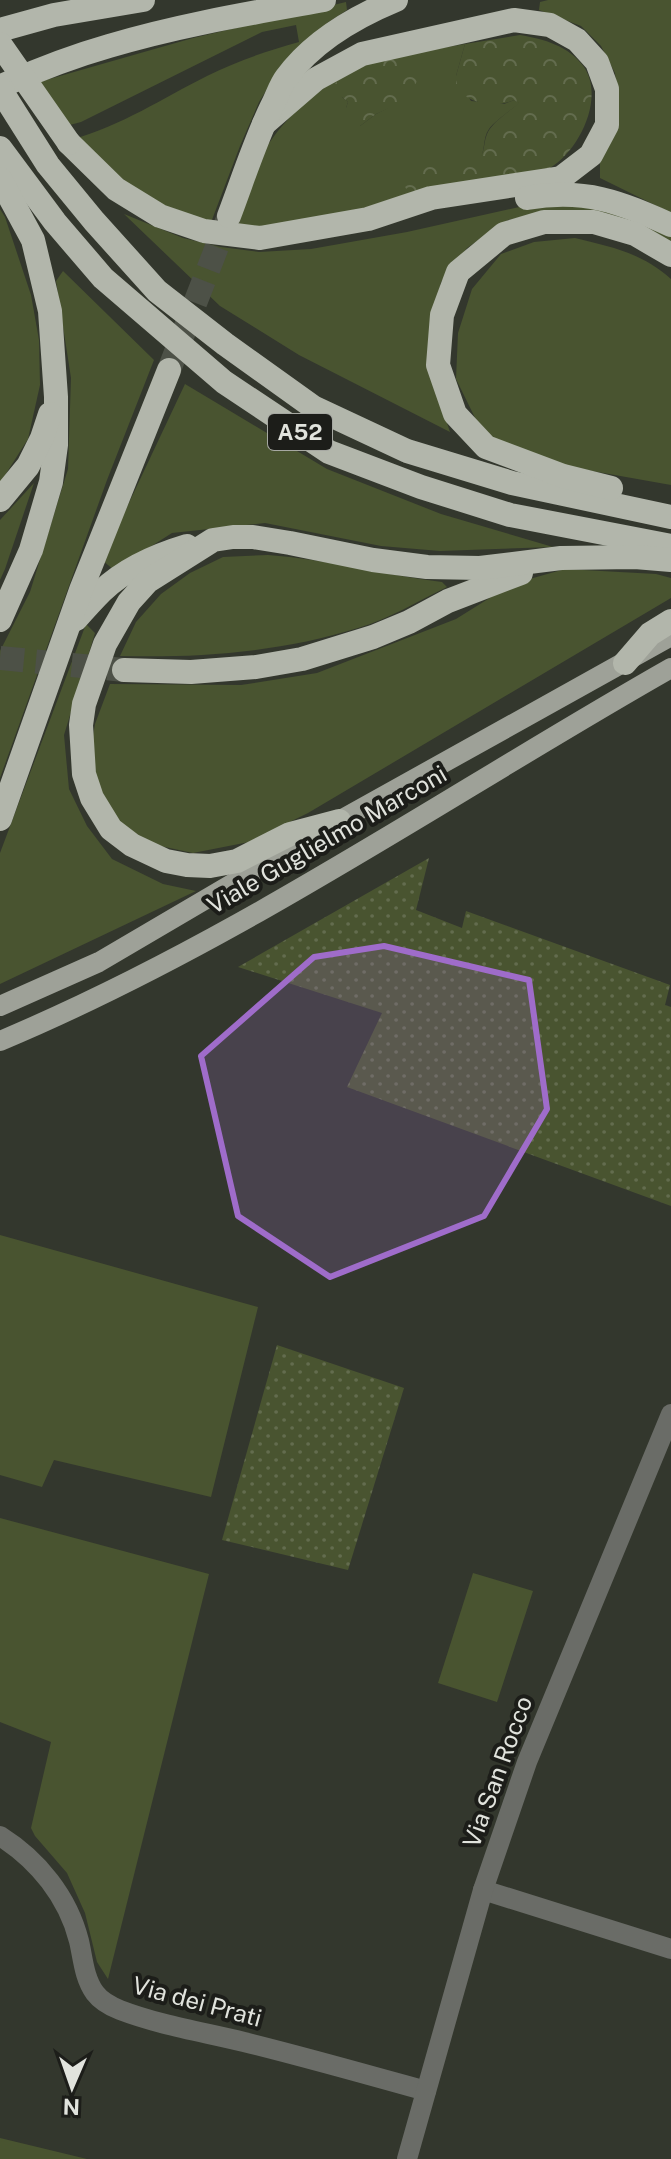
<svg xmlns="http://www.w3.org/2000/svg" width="671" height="2159" font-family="'Public Sans',sans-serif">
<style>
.green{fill:#495430}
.forest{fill:url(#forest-crowns)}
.park{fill:url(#park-dots)}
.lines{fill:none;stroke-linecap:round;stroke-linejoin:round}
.highway-tunnel{stroke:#4d5147;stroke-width:24;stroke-dasharray:24 12;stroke-linecap:butt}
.street{stroke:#6a6c67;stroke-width:20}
.primary{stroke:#9ea198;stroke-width:20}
.highway{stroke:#b2b6ab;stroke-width:24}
.highway-bridge{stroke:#b2b6ab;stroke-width:24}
.marked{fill:#9f6cca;fill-opacity:0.2;stroke:#9f6cca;stroke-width:6;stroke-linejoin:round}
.labels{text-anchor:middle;stroke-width:8;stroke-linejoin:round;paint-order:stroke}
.shield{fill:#1c1d19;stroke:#a6a8a2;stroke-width:2}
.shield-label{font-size:22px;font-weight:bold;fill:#e1e3dd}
.street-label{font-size:24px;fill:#e1e3dd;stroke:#1c1d19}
</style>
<defs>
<pattern id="forest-crowns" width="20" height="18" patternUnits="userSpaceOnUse" patternTransform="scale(2)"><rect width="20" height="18" fill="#495430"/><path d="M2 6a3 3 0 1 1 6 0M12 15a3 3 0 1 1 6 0" fill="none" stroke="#636c4e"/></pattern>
<pattern id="park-dots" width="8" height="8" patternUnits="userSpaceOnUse" patternTransform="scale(2)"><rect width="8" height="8" fill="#495430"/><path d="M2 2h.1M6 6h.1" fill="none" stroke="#636c4e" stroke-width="1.8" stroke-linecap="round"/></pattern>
</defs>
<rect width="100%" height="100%" fill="#33372d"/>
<g class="green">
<polygon points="548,0 671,0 671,213 600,178 600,163 619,107 615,73 601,46 581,26 539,10 540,2"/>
<path d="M346,2L347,10L327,23L274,78L259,102L240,146L210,225L145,199L73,139C121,126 163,98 207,76C237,61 267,51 299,42L296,25L262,32L81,122L66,126L39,82L193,38Z"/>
<path d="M465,44L456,76L471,101L504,104L514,100L520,103C511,110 495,121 489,129C482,139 486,151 479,161L412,199L285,228H233C241,206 249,184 258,163C274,128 306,99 338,78L342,97L348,102L346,108L360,126L376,114L394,105V56Z"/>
<polygon points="574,202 617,210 671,234 671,247 556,210 508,220 467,248 441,282 428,340 435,387 450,432 299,355 220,306 124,214 183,238 221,247 259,252 311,249 407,232 524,206"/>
<polygon points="0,209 5,217 31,295 39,340 40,385 28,439 0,483"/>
<path d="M575,238C612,247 642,253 671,279V485L519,458L484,436L456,379L458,333L472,289L501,254L534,242Z"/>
<polygon points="63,271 154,360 107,480 0,778 0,651 30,592 68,469 71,378 56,281"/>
<polygon points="185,384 327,469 441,514 553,547 440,551 381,546 265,523 172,533 114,570 102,560"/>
<polygon points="34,483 5,569 0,580 0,520"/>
<path d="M268,555C327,559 384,575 442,582L447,587C418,601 389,619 358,628C281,652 200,658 120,656L136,622L161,594L190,573L223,557Z"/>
<polygon points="565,569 656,574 671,578 671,598 308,813 249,842 193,853 151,844 121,823 92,788 90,752 95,724 110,684 241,685 317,673 456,619 512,584"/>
<polygon points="86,624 95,633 64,735 69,789 87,826 112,859 163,884 196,891 0,984 0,853"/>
<polygon points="0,1235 258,1307 211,1497 54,1460 42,1487 0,1475"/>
<polygon points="0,1518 209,1574 108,1979 97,1962 85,1913 67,1873 35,1836 31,1828 51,1742 0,1722"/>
<polygon points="473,1573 533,1591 497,1702 438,1683"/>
<polygon points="0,2138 87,2159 0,2159"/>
</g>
<g class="forest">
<path d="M520,35C544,39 569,46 584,67C605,98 579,151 550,168C540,174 525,174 514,177C480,184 446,191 412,199C405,187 400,180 402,166L465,155L475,162C487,154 482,144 488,132C494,121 510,111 519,103L514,100C494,109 471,104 456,88V76L465,44Z"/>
<path d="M394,56L415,65L422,73L413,88L394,106L376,114L360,126L347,127L343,117L348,102L342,97L333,93C332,70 375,62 394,56Z"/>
</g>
<g class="park">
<polygon points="429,858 416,910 462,928 466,911 670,985 665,1005 671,1007 671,1206 347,1087 382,1013 238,967"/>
<polygon points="277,1345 404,1388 348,1570 222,1540"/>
</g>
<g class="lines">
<g class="highway-tunnel">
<polyline points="169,370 229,216"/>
<polyline points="0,658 124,670"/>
</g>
<g class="street">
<path d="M0,1836C38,1860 68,1897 79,1941C83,1958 84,1978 95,1993C101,2001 110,2006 120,2010C159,2025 203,2032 244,2042C305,2057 365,2074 426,2091"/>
<polyline points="483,1890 671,1949"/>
<polyline points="407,2159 483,1890 527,1762 671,1414"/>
</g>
<g class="primary">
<polyline points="0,1006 99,962 339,821 671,636"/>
<path d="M0,1041C236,942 449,794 671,668"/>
</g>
<g class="highway">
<polyline points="0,30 54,15 143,0"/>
<path d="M6,84C40,69 74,56 109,46C179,25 252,13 324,0"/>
<polyline points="0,89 48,165 94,221 157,291 225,344 313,407 407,451 512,483 671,517"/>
<polyline points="69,143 116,189 160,216 204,231 260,238 368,219 431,198 561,178 591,155 607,125 607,89 597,62 577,40 550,25 514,20 362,54 316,79 264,124"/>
<polyline points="0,148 55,222 103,278 224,382 329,452 421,487 510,515 671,546"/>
<polyline points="0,179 33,240 50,311 56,397 56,445 51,482 31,550 0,620"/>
<path d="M527,198C586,188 619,202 671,225"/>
<path d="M229,216C243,179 255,141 272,106C277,97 280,86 286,78C313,41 355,17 396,0"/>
<polyline points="611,488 563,476 486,447 455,414 438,365 442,315 458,272 504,234 544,222 594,222 635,234 671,255"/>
<polyline points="0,500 28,466 42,438 50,414"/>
<path d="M76,619C84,610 93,600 102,591C125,569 157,555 187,546"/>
<polyline points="625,663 650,634 671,621"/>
<polyline points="124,670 191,672 256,667 302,659 373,637 409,622 448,601 521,573"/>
<polyline points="0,819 81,590 169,370"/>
<polyline points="339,821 290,834 237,861 210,866 187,865 166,861 132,845 111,829 92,798 84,774 81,725 84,704 105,644 129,602 148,581 213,540 233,537 253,537 290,543 373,560 427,567 480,568 561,558 635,557 671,560"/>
</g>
<polyline class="highway-bridge" points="0,44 69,143"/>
</g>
<path class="marked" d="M384,946L529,980L547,1109L484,1216L330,1277L238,1216L201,1056L314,957Z"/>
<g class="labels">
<rect class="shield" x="268" y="414" width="64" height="36" rx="6"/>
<g class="shield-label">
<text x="300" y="440">A52</text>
</g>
<g class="street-label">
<text transform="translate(327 840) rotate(-30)" y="8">Viale Guglielmo Marconi</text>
<text transform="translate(498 1772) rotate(-70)" y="8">Via San Rocco</text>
<text transform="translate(197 2002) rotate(15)" y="8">Via dei Prati</text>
</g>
</g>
<g transform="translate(72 2087) rotate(182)" stroke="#1c1d19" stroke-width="6" paint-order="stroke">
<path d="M0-6L14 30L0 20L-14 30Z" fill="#e1e3dd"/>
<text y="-12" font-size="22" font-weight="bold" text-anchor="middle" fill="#e1e3dd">N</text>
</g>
</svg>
